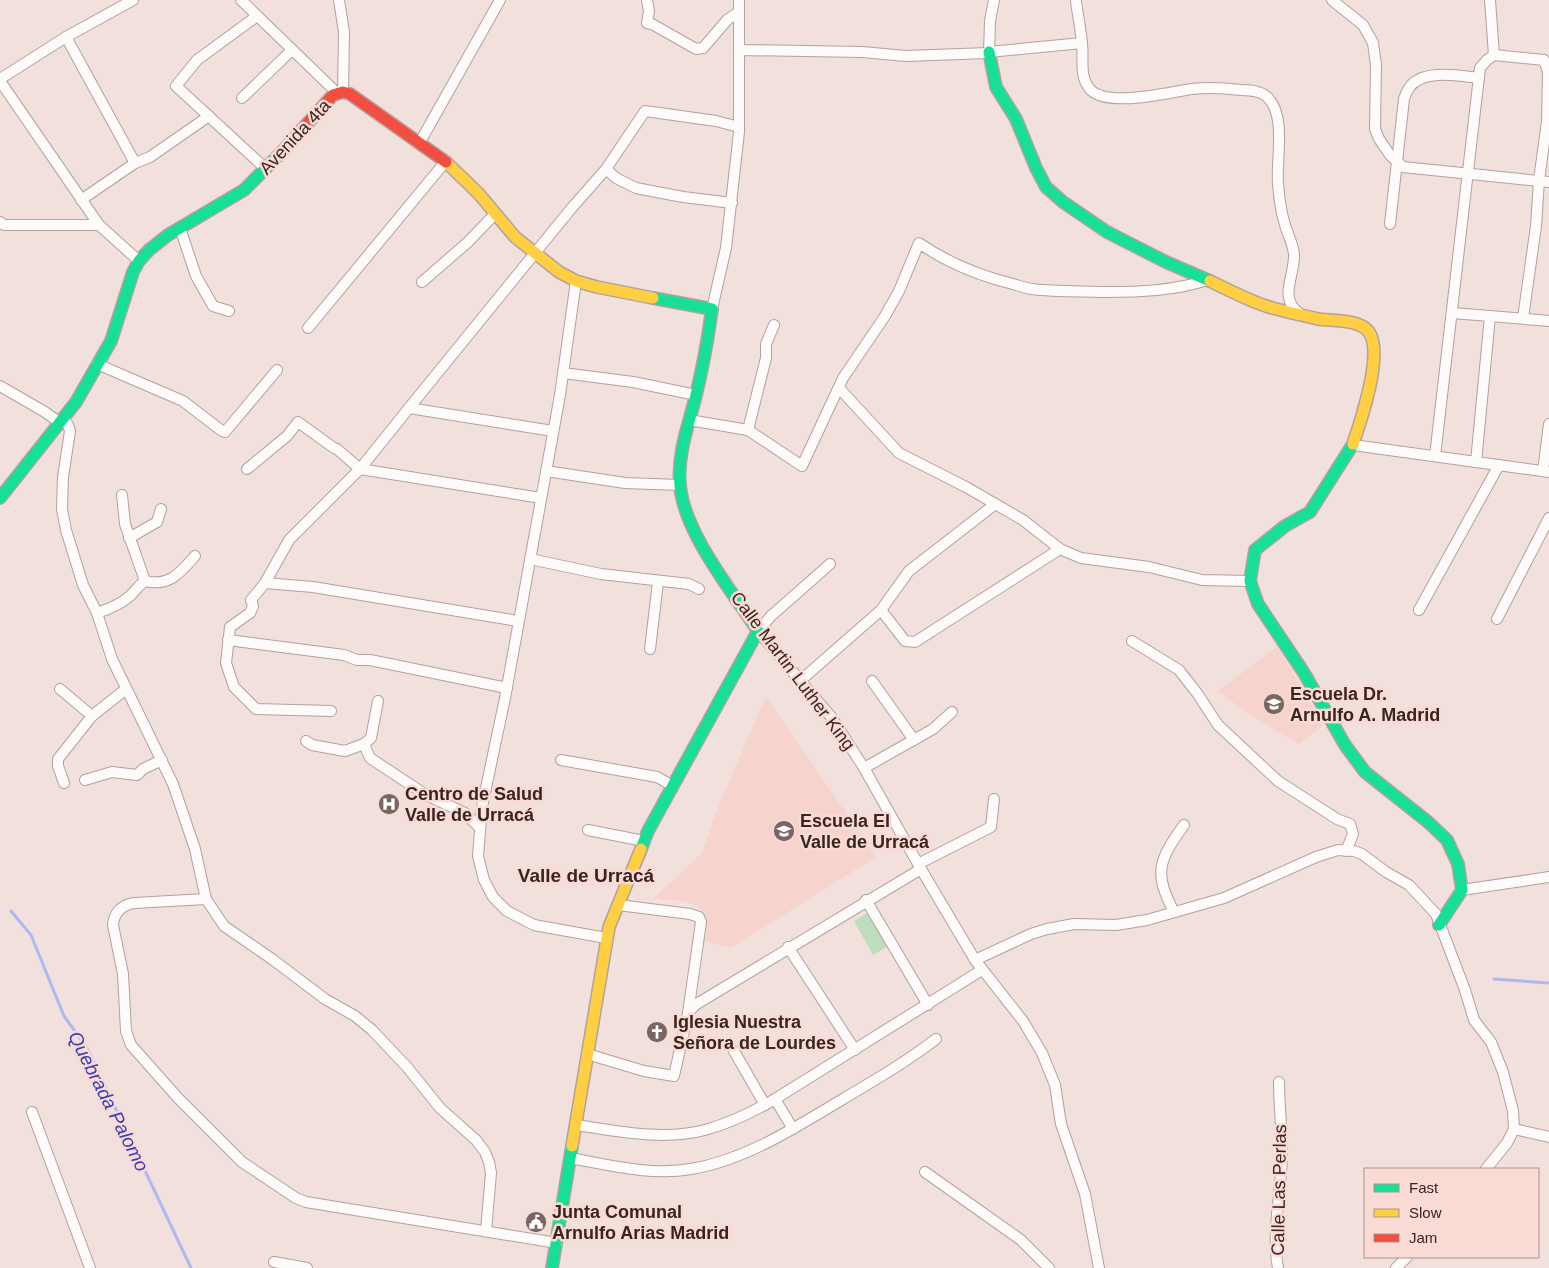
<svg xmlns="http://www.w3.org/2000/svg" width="1549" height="1268" font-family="Arial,sans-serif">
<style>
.built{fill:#f6d4cd}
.green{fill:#beddbd}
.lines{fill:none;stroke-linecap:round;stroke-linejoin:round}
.stream{stroke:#adb9f3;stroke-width:3}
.street-casing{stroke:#b2a19e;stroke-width:12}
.fast-casing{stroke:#b2a19e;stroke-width:14}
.slow-casing{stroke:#b2a19e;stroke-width:14}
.jam-casing{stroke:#b2a19e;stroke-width:14}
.street{stroke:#fdfafa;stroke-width:10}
.fast{stroke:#16e098;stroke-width:11}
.slow{stroke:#ffcf43;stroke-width:11}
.jam{stroke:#f24e42;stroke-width:11}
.labels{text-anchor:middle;stroke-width:5;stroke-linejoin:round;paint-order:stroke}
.street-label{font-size:18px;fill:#382521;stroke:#fadad4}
.poi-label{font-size:18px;font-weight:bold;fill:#382521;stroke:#fadad4;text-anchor:start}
.neighbourhood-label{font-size:19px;font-weight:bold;fill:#382521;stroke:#fadad4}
.water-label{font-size:19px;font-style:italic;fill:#3241b9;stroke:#fadad4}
</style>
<rect width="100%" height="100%" fill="#f2e0dc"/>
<g class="built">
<polygon points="1278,646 1324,725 1299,744 1253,717 1218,691"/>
<polygon points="766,696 876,857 731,948 702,940 705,921 702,912 696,905 675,900 653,899 702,853 717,810"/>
</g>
<polygon class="green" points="871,911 890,945 873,955 854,921"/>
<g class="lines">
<g class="stream">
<polyline points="11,911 31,935 64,1016 87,1048 191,1268"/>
<polyline points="1494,979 1549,983"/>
</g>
<g class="street-casing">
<g id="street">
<polyline points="241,0 337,93"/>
<polyline points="339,0 344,32 343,92"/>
<polyline points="647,0 649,11 647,23 652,24 696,49 703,48 728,19 739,12"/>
<polyline points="994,0 990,21 989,52 1082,43"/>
<polyline points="1332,0 1363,25 1373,43 1376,65 1375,129 1379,139 1390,155 1403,167 1549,182"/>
<polyline points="1490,0 1494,55"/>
<path d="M1076,2C1078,16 1081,30 1082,44C1084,58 1079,75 1089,88C1105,109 1169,92 1192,89C1208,87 1225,88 1241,90C1250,90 1263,91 1269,99C1286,118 1276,160 1278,184C1279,197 1281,212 1285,225C1288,235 1293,244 1294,254C1295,276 1278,298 1299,313"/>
<polyline points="257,16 197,60 176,86 266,169"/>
<polyline points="66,37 135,163"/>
<polyline points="739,50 862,52 906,56 988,53"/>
<polyline points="0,79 66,37 133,0"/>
<polyline points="0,81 99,225 139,261"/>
<polyline points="242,98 292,50"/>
<polyline points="420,142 500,0"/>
<polyline points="606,169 616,178 636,188 683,197 732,203"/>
<polyline points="81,200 135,163 150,157 209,116"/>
<polyline points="0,222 4,225 99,225"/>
<path d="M1390,224L1404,99C1405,95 1407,91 1409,88C1422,68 1460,76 1479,78"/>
<polyline points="180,228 196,276 213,306 229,311"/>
<polyline points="576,281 560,395 505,698 482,807 478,856 484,880 493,897 507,911 534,925 606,938"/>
<polyline points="422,282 468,242 495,214"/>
<polyline points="712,309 726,248 739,132 739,0"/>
<polyline points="1452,313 1490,316 1476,462"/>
<polyline points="1490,316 1549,321"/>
<polyline points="308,328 446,161"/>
<polyline points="97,364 183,401 222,431 225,432 277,370"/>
<polyline points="563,373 633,382 696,395"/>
<polyline points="0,386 45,412 59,422"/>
<polyline points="839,388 899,453 966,487 1023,520 1060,549 1081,558 1149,567 1202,580 1250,581"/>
<polyline points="409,408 553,431"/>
<polyline points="63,418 68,425 70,431 63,477 62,509 66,530 83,585 97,613 112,659 173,784 195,849 206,899 224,926 272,959 325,999 355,1016 372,1030 407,1067 440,1108 476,1140 485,1152 489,1162 491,1173 486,1231"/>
<path d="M689,420L748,430L802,466L843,378L885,316L899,291L919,243C948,263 980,276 1013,284C1020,286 1025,288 1032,289C1056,292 1080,291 1105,292C1139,292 1174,291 1207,280"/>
<polyline points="748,430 766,358 766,344 774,325"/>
<polyline points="1353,445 1549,472"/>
<polyline points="1435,456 1480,68 1487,60 1494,55 1544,60 1548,72 1547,121 1539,180 1536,226 1523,318"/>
<polyline points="247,469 287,436 298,422 334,448 337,449 360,469 541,498"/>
<polyline points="546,471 625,483 680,485"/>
<polyline points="1543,471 1549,424"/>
<polyline points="129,538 157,522 161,509"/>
<polyline points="530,559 601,574 689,584 699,589"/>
<polyline points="830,564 771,616 758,631 832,718 864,768 921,869 975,960 1023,1021 1042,1053 1055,1085 1061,1124 1085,1194 1099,1268"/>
<path d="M145,581C169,587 180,573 195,556"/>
<polyline points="265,583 313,587 518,621"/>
<polyline points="881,610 905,641 915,642 1060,549"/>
<polyline points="1419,610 1499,465"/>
<path d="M97,613C109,609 121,604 130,596C136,590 137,587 145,581L125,524L122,495"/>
<polyline points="1497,619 1549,518"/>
<polyline points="228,640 344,655 357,660 370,660 507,688"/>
<polyline points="1132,641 1179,670 1197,693 1218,725 1278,781 1337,819 1350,824 1353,834 1346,851"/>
<polyline points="650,649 658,582"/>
<polyline points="800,681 881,610 909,571 994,505"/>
<polyline points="872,681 914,740"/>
<polyline points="60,689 92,716"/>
<polyline points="378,701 371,738 364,744 370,758 426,795 465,813 480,828"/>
<polyline points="331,711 256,709 234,687 226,663 230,627 250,613 253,606 251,600 265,583 289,540 360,469 409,408 570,210 606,169 645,111 716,121 739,127"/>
<polyline points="306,741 312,745 345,751 364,744"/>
<polyline points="561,760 657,777 673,786"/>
<polyline points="864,768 933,729 952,712"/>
<polyline points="85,780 112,772 137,775 143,769 162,760"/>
<polyline points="64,783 58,766 58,759 92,716 126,689"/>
<polyline points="588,830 644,841"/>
<polyline points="918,864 991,827 994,799"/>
<polyline points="1462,890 1549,877"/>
<path d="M206,899L134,903C122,905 114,912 113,925L123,974L126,1031L131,1045L178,1098L242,1162L296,1198L306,1202L557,1243"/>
<polyline points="866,900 928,1005"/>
<path d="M1174,912C1153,872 1159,860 1184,825"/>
<polyline points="788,947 855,1050"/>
<polyline points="975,960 1031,934 1047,929 1074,924 1116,925 1147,920 1224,898 1316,857 1338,850 1354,851 1362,854 1386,872 1409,885 1436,914 1465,990 1474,1020 1491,1042 1503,1072 1513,1111 1514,1129 1507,1143 1486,1169"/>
<polyline points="688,1013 695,1005 921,869"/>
<polyline points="734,1051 765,1105"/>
<polyline points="587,1054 644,1071 674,1076 688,1013 701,922 699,917 690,914 618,905"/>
<polyline points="775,1099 793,1129"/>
<polyline points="32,1112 90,1268"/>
<path d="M576,1125C617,1131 663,1141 705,1130C730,1123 753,1112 775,1099L982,970"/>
<polyline points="1514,1129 1549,1137"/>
<path d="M570,1158C609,1165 651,1176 691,1169C746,1160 796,1127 843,1099C875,1080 906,1062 936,1039"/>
<polyline points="925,1172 1021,1240 1049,1268"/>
<polyline points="274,1262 307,1268"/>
<path d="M1278,1268C1271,1230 1282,1190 1282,1152C1282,1129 1279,1105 1279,1082"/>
<polyline points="1396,1268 1407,1257"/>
</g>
</g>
<g class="fast-casing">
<g id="fast">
<polyline points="989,52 996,87 1016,119 1036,168 1046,187 1063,202 1107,232 1166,262 1210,281"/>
<polyline points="1353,444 1310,512 1285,526 1255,550 1250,581 1258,604 1304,673 1345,745 1365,772 1428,822 1447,840 1458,864 1462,890 1439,925"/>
<polyline points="0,498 76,402 111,341 133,272 139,261 149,250 168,235 244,190 281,153"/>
<path d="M641,849L648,831L758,631C732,591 684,533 680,485C677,454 689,424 696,395C703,367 708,338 712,309L653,298"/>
<polyline points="552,1268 572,1146"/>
</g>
</g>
<g class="slow-casing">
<g id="slow">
<polyline points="446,162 479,194 515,237 559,272 576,281 597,287 653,298"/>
<path d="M1210,281C1229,290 1249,301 1269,307C1285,312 1302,315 1318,319C1332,321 1360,319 1369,332C1384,354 1361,420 1353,444"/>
<polyline points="572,1146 609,927 641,849"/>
</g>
</g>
<g class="jam-casing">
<polyline id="jam" points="281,153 333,95 343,92 350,94 446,162"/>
</g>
<use href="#street" class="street"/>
<use href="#fast" class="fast"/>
<use href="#slow" class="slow"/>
<use href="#jam" class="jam"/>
</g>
<defs>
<g id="school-disc" transform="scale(1.125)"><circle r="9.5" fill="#796662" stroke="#fadad4"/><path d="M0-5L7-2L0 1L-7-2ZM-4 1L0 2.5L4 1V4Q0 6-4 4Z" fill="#fff"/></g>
<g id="hospital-disc" transform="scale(1.125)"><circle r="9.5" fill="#796662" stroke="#fadad4"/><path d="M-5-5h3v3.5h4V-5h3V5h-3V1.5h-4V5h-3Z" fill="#fff"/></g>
<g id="church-disc" transform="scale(1.125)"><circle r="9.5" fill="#796662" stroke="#fadad4"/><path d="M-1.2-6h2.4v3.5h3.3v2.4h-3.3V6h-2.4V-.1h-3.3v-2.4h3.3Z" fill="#fff"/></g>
<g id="civic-disc" transform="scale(1.125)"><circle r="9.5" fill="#796662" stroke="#fadad4"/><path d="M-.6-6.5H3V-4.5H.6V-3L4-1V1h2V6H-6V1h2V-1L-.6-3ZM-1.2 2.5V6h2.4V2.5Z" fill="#fff"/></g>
</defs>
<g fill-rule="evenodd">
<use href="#school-disc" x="1274" y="704"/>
<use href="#hospital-disc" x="389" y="804"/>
<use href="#school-disc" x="784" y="831"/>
<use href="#church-disc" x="657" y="1032"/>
<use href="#civic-disc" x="536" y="1222"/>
</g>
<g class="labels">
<g class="street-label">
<text transform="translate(295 137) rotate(-47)" y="6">Avenida 4ta</text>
<text transform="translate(793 671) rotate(53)" y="6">Calle Martin Luther King</text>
<text transform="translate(1279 1190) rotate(-89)" y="6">Calle Las Perlas</text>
</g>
<g class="poi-label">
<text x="1290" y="700">Escuela Dr.<tspan x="1290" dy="21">Arnulfo A. Madrid</tspan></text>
<text x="405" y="800">Centro de Salud<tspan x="405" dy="21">Valle de Urracá</tspan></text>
<text x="800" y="827">Escuela El<tspan x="800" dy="21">Valle de Urracá</tspan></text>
<text x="673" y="1028">Iglesia Nuestra<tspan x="673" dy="21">Señora de Lourdes</tspan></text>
<text x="552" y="1218">Junta Comunal<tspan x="552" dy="21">Arnulfo Arias Madrid</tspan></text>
</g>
<g class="neighbourhood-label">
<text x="586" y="882">Valle de Urracá</text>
</g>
<g class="water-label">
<text transform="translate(109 1101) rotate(63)" y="7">Quebrada Palomo</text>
</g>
</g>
<rect x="1364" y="1168" width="175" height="90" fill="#fadad4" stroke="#ac928c"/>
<rect x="1374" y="1184" width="25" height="8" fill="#16e098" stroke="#ac928c"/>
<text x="1409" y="1193" font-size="15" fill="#382521">Fast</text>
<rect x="1374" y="1209" width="25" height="8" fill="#ffcf43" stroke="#ac928c"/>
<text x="1409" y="1218" font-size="15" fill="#382521">Slow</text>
<rect x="1374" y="1234" width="25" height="8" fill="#f24e42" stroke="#ac928c"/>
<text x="1409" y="1243" font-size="15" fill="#382521">Jam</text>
</svg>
